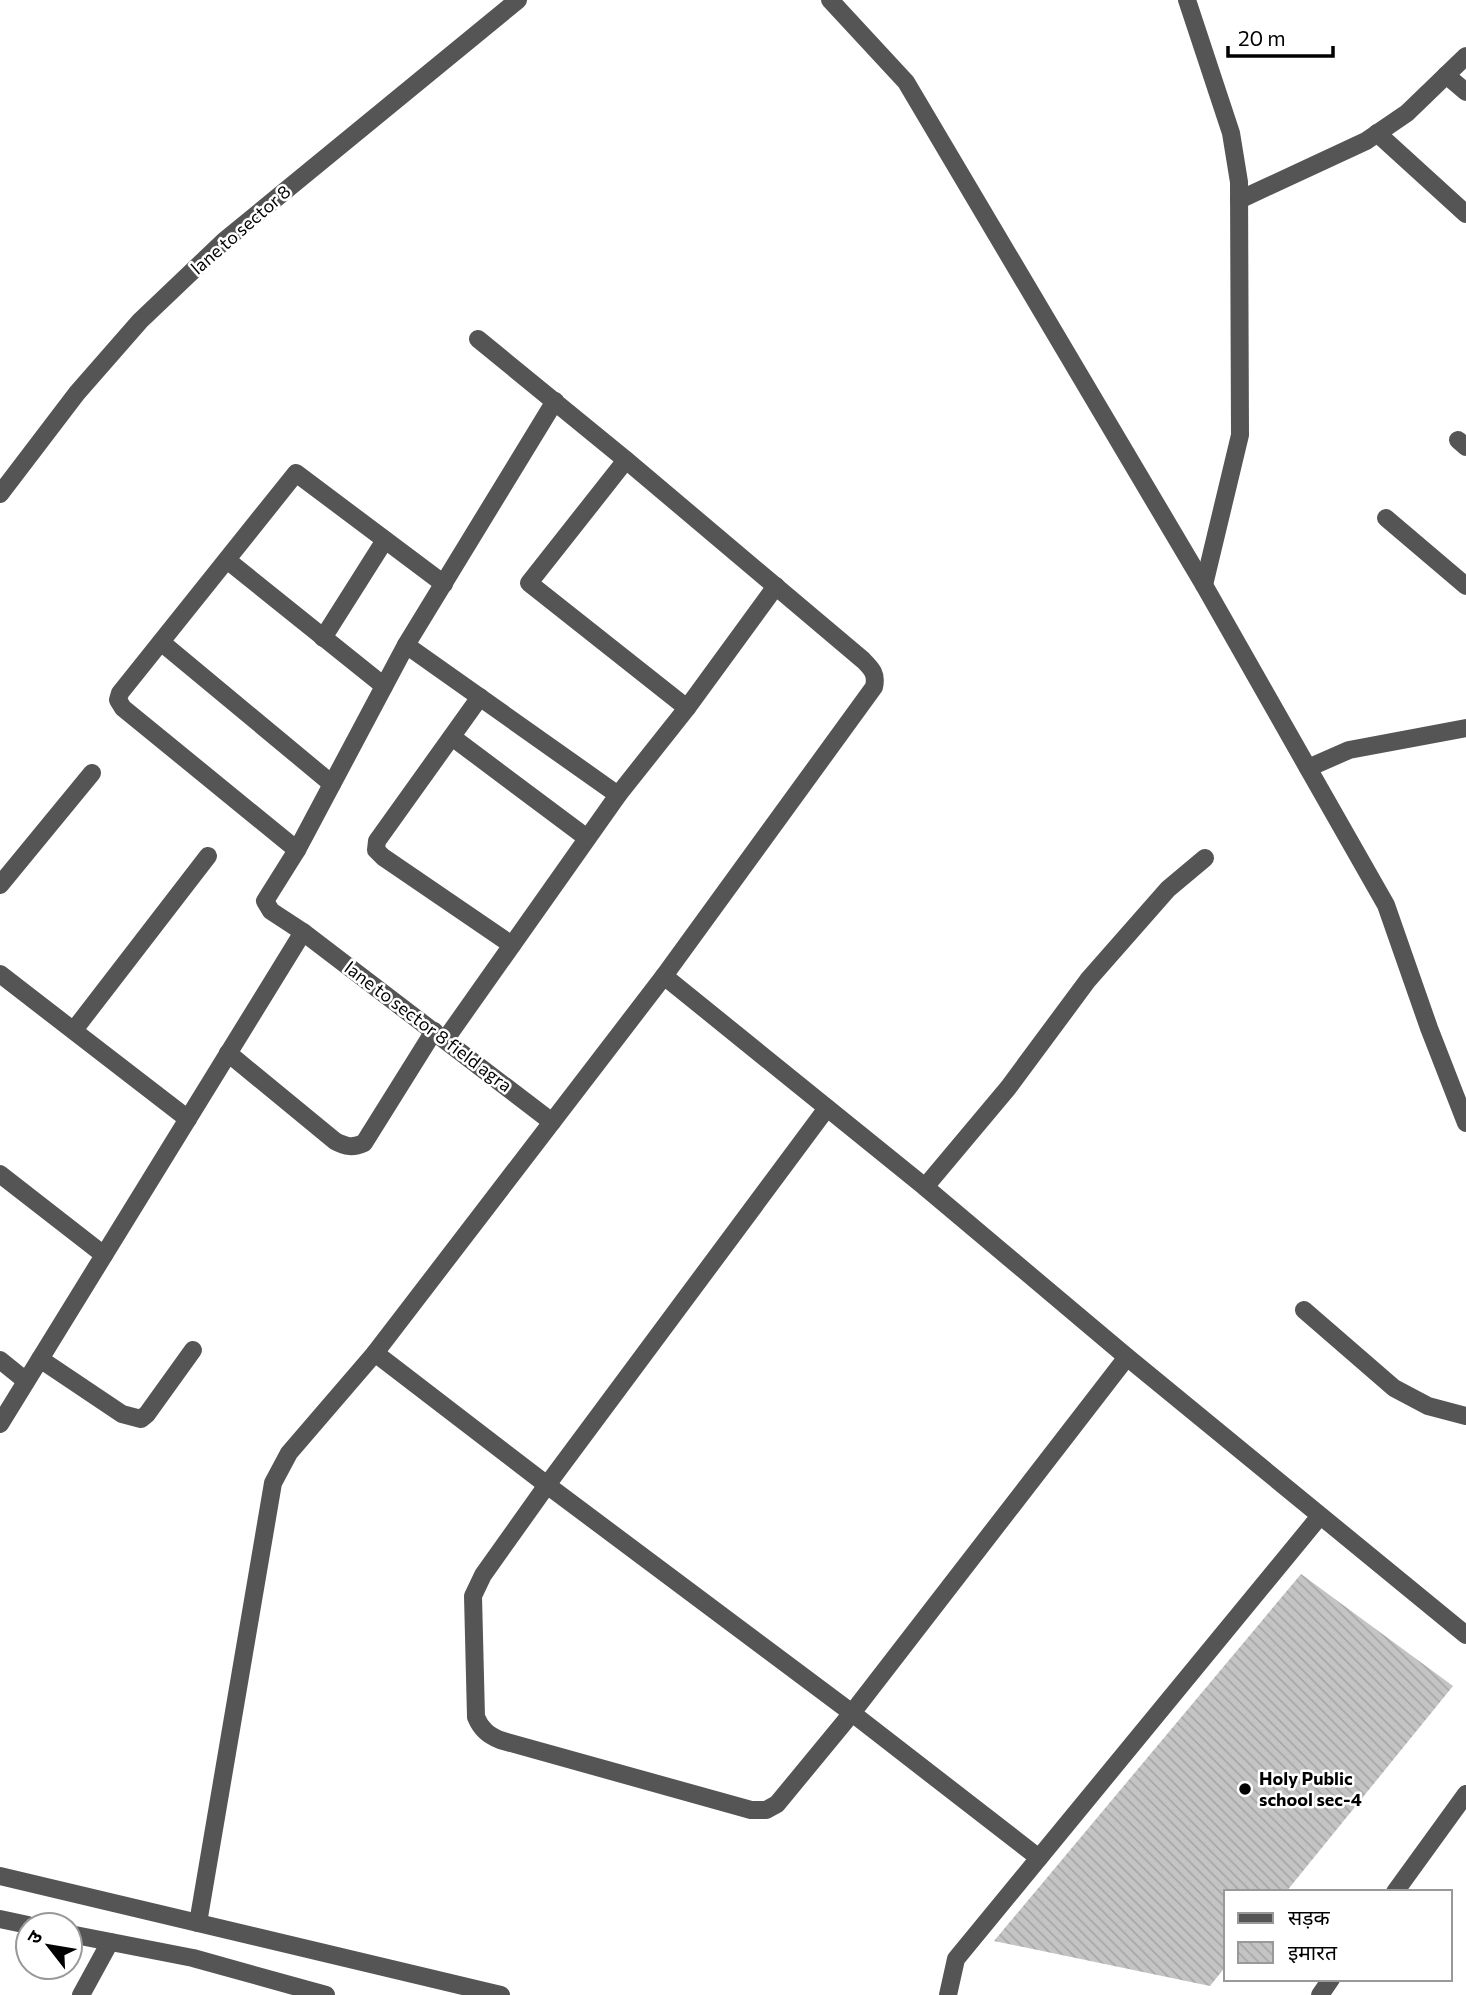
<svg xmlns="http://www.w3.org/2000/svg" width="1466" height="1995" font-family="Commissioner,'Noto Sans Devanagari',sans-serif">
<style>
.building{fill:url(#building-back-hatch)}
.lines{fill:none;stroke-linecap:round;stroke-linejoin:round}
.minor{stroke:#555;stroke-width:18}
.poi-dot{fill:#000;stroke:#fff;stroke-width:2.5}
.labels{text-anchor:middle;stroke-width:5;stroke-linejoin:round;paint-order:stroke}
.street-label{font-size:18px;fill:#000;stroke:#fff}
.poi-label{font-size:18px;font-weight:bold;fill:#000;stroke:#fff;text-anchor:start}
</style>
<defs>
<pattern id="building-back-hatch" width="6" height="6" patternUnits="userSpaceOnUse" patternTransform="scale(1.75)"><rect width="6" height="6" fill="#c4c4c4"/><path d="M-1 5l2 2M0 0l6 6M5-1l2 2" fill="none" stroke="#a7a7a7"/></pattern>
</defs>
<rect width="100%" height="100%" fill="#fff"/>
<polygon class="building" points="1301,1574 1453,1686 1286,1892 1226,1892 1226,1966 1210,1986 994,1941"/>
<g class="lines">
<g class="minor">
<polyline points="830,0 906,82 1204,585 1308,768 1386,905 1429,1028 1466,1123"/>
<polyline points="1187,0 1231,133 1239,182 1240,435 1204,585"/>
<polyline points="1446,75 1466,92"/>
<polyline points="1377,133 1466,214"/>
<polyline points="1239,200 1366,141 1407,113 1466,56"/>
<path d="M478,339L626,460L863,660C872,669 877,674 874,687L664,976"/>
<polyline points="1458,440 1466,447"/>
<polyline points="626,460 529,583 687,708"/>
<polyline points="0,494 77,393 140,321 224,241 518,0"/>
<polyline points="1386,518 1466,586"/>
<polyline points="227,560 384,686"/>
<polyline points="323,638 385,540"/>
<polyline points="161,642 332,784"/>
<polyline points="406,645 618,795 445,1040"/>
<polyline points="480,697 377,841 376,850 383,857 512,945"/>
<polyline points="452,737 587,838"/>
<polyline points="1308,768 1349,750 1466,728"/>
<polyline points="618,795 687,708 776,586"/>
<polyline points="297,850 123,708 118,700 120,693 296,473 444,584"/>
<polyline points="0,885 92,773"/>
<polyline points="0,974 188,1119"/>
<polyline points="74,1030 208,856"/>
<path d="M228,1053L335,1141C346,1147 353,1148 364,1143L434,1031"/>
<polyline points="552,1122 303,932 271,911 265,901 297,850 406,645 555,401"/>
<polyline points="0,1174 104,1255"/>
<polyline points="925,1187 1127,1357 1466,1635"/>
<polyline points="1304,1310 1394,1388 1428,1406 1466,1416"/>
<polyline points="375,1353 547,1485 827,1108"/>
<polyline points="40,1359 122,1414 141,1419 147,1414 193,1350"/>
<polyline points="0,1360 26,1381"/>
<polyline points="0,1424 303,932"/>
<path d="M547,1485L852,1713L777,1804L766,1810H751L500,1740C488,1735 481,1729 476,1717L473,1596L483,1575Z"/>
<polyline points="1039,1858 852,1713 1127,1357"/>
<polyline points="0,1876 501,1995"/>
<polyline points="1395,1892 1466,1794"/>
<polyline points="0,1919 28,1925"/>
<polyline points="198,1923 273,1483 289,1453 375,1353 664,976 925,1187 1008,1088 1088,980 1168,889 1205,858"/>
<polyline points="70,1934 193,1958 326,1995"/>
<polyline points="81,1995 110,1942"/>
<polyline points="948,1995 956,1959 1320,1516"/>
<polyline points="1320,1995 1331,1979"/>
</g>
</g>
<circle class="poi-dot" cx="1245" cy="1789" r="7"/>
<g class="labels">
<g class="street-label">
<text transform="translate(241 230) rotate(-41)" y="6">lane to sector 8</text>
<text transform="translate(428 1027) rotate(37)" y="6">lane to sector 8 field agra</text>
</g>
<g class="poi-label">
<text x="1259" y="1785">Holy Public<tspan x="1259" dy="21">school sec-4</tspan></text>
</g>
</g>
<rect x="1224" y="1890" width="228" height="91" fill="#ffffff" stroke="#999999" stroke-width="2"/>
<rect x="1238" y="1913" width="35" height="10" fill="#555555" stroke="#999999" stroke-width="2"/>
<text x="1288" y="1925" font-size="21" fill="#000000">सड़क</text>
<rect x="1238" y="1942" width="35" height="21" fill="url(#building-back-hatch)" stroke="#999999" stroke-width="2"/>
<text x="1288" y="1960" font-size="21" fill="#000000">इमारत</text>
<g transform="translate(49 1946) rotate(301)"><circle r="33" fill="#ffffff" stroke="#999999" stroke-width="2"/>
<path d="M0-5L12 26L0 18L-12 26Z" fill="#000000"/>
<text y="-10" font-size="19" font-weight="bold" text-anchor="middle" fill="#000000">उ</text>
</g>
<path d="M1228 46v10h105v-10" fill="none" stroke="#000000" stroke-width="3.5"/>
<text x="1238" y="46" font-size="21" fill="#000000" stroke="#ffffff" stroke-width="5" paint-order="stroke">20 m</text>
</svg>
